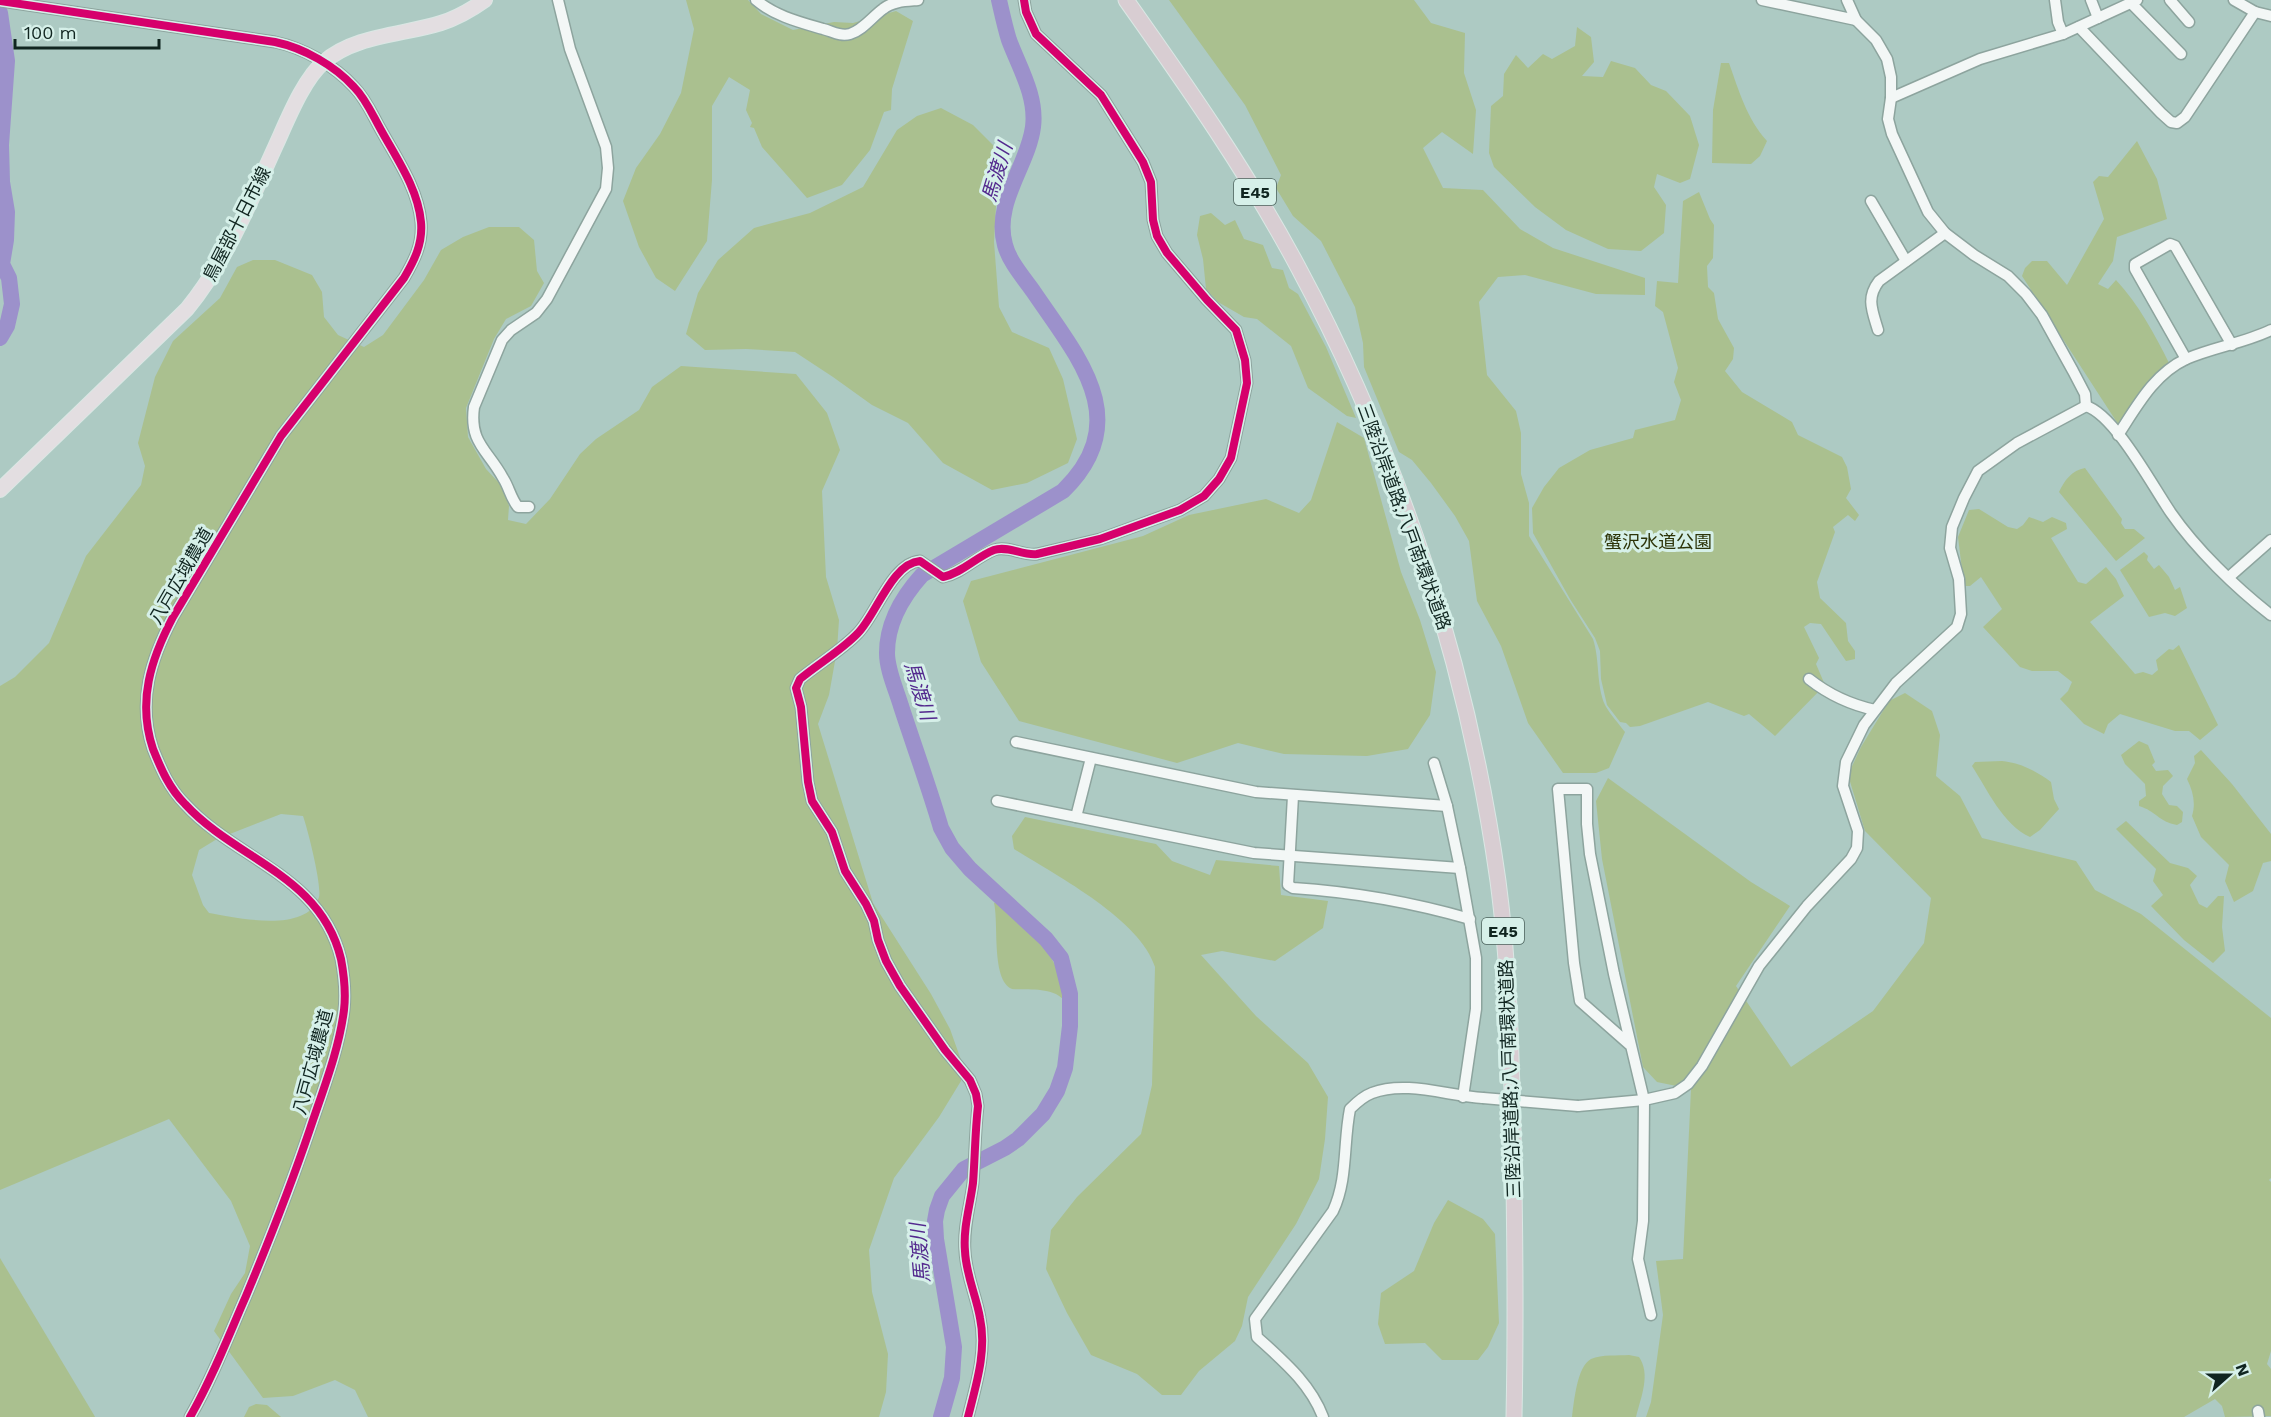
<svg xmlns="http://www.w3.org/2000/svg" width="2271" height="1417" font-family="'Work Sans','Noto Sans JP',sans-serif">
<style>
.green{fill:#aac08f;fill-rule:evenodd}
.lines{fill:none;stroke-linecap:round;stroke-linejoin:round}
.river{stroke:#9c91cb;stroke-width:16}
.minor-casing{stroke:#8da49e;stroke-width:13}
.major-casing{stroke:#dae7e4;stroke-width:16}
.highway-casing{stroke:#dae7e4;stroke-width:17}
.minor{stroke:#f3f7f6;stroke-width:10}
.major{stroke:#e3dee1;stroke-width:14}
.highway{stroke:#d8cdd2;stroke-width:15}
.minor-bridge-casing{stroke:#8da49e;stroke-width:13;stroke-linecap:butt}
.minor-bridge{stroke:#f3f7f6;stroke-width:10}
.cycleway-casing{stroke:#d6f0e9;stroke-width:11}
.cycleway{stroke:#d6006c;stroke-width:8}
.labels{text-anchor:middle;stroke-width:6;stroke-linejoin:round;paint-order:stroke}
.shield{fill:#d6f0e9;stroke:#4b625c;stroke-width:1.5}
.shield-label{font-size:16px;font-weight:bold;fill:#102520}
.street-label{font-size:18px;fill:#102520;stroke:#d6f0e9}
.park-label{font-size:18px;fill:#2d3409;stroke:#d6f0e9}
.water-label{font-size:20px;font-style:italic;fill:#53298e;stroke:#d6f0e9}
</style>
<rect width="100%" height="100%" fill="#adcac3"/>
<g class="green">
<polygon points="686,0 748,0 761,14 793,30 834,22 853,23 896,11 913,21 892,89 891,110 884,112 870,150 842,185 807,198 762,147 754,128 750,127 752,123 746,110 750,90 729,77 712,106 712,180 707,241 675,291 656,278 639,247 623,201 636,168 660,134 681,93 694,29"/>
<path d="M1169,0H1414L1431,23L1465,33L1464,73L1476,110L1473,154L1442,132L1423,148L1443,188L1483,190L1520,229L1553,248L1645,278V295L1596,294L1525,275L1498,277L1479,302L1487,375L1516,411L1521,433V474L1529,503V536L1593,639C1600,660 1596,685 1605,705C1610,714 1619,724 1625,732L1609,768L1596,773H1563L1528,723L1501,646L1477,601L1469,541L1455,516L1431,483L1412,460L1399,452L1364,367L1363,343L1355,307L1321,241L1293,216L1276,188L1281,175L1245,105Z"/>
<polygon points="1577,27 1591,37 1594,62 1582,76 1603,77 1611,61 1635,68 1651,85 1666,91 1690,116 1699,145 1690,179 1680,183 1657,174 1654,187 1666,205 1664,233 1641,251 1608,249 1566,230 1535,207 1494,167 1489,153 1491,106 1503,96 1504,74 1516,55 1528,68 1543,54 1552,59 1575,46"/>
<path d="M1721,63H1729C1739,91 1747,119 1767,141L1760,156L1751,164L1712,163L1713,110Z"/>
<polygon points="941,108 973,125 999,151 994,242 999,307 1012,332 1049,348 1063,379 1077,439 1068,463 1027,483 992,490 943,463 908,423 872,405 833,377 795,352 746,349 705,350 686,334 698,293 718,260 754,228 810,213 863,187 897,130 917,116"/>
<path d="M2137,141L2157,179L2167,219L2117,237L2113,261L2098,284L2108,289L2116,280C2139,305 2154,333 2169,363L2118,424L2022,276L2025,268L2032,261H2047L2067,285L2104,219L2093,182L2099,176L2108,177Z"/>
<polygon points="1699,192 1710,219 1714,225 1713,258 1707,266 1708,287 1714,293 1718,319 1734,348 1733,359 1725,371 1742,392 1792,422 1798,435 1842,457 1847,467 1851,489 1846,498 1859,515 1855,521 1848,515 1833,527 1835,532 1817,582 1820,598 1846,623 1848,641 1855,651 1855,659 1846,661 1821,624 1810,623 1804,627 1819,658 1816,664 1825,685 1775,736 1749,714 1744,716 1708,702 1640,726 1630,727 1626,723 1620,722 1607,705 1601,679 1600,651 1595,638 1570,599 1533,533 1532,508 1544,487 1559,468 1590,450 1633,438 1635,430 1675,420 1681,400 1674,382 1678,368 1663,312 1655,306 1657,281 1678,283 1683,201"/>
<polygon points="1211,213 1225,225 1235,220 1244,239 1263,245 1272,268 1283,270 1289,288 1298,294 1326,347 1356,418 1347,416 1308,388 1291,346 1257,319 1244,317 1218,302 1206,289 1203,259 1197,235 1200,216"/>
<path d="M489,227H519L534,240L537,271L544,283L531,306L506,319L494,339L466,408L468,437L486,469L502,486L509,506L508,520L526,524L550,499L580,454L596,439L639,410L652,387L681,366L796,374L827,413L840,450L822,491L826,577L839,620L837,650L829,695L818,724L873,903L931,994L950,1029L961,1060V1081L939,1117L894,1178L869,1250L872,1292L888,1354L886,1392L879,1417H368L355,1390L335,1380L293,1396L263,1398L214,1331L231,1294L245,1273L250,1246L231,1201L169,1119L0,1190V686L15,677L49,643L86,556L141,485L145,466L138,443L155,377L173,341L220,298L237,267L253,260H275L312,275L322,292L324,317L338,335L364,347L383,335L424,280L441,250L463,237ZM281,814L303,816C308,830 322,886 319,897C307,934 238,918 209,913L203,905L192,875L199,850L217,839Z"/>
<polygon points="1337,422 1364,438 1401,572 1420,620 1436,672 1430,715 1408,749 1367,756 1284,754 1238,743 1177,763 1019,721 981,662 963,601 971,581 1143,536 1189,515 1266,499 1299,513 1311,500"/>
<path d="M2085,468L2122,519L2121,523L2125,529H2134L2145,538L2116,561L2059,492C2064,481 2072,470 2085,468Z"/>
<polygon points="1979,509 2008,527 2017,529 2023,525 2029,517 2043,522 2052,517 2066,523 2067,529 2051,538 2078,582 2086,584 2106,567 2116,579 2124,596 2090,622 2135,674 2143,672 2152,675 2158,670 2156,660 2169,649 2173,650 2179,645 2218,725 2200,740 2189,731 2175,731 2120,714 2108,724 2104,734 2084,724 2060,699 2068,691 2072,682 2058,671 2032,671 2020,667 1983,627 2002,609 1981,577 1970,586 1964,586 1958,537 1969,510"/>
<polygon points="2144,552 2148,556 2147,560 2154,569 2159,565 2169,577 2175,590 2180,587 2187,608 2175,616 2165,613 2149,617 2120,570"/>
<polygon points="1905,693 1932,711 1940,735 1936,776 1960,796 1982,838 2076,861 2095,890 2141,914 2271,1018 2271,1178 2269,1180 2271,1182 2271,1351 2267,1364 2271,1369 2271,1416 2225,1417 2222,1406 2215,1399 2184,1417 1646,1417 1651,1402 1663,1315 1656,1261 1683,1259 1691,1089 1657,1082 1643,1067 1602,859 1596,801 1608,778 1751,882 1790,906 1736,986 1791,1067 1873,1011 1924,943 1931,898 1865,831 1848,775 1861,747 1889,701"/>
<path d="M2139,741L2148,745L2155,762L2152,765L2156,771L2168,770L2173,776L2163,786L2162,794L2169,805L2177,806L2183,812L2182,822L2177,825C2159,822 2156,811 2139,806V801L2146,796L2145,784L2125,764L2121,755Z"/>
<path d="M2201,750L2232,784L2271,834V861L2263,863L2253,891L2234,902L2225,881L2229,865L2201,837L2192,816C2196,803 2193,791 2187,779L2195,763L2194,756Z"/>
<path d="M2002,761C2021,763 2036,771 2051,782L2054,799L2059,809L2040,830L2030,837C2003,825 1987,789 1972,766L1975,762Z"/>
<path d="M1025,817L1156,844L1172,861L1210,875L1216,860L1279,866L1281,895L1328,901L1323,928L1275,961L1222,951L1201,955L1256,1016L1308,1063L1328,1097L1325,1139L1319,1179L1296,1224L1248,1297L1242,1326L1235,1341L1199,1371L1181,1395H1162L1137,1374L1091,1355L1067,1313L1046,1269L1051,1230L1077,1197L1141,1134L1152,1085L1155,967C1140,919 1057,876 1014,849L1012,836Z"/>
<polygon points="2126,821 2170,863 2188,868 2197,876 2190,885 2199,904 2207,908 2218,896 2224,896 2222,927 2225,951 2213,963 2184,940 2151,906 2163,895 2153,881 2156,869 2116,829"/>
<path d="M998,901C1030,933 1057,950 1065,996L1063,999C1051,987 1029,990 1012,989C991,980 999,924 994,903Z"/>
<polygon points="1448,1200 1483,1219 1495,1234 1499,1323 1488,1347 1478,1360 1442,1360 1425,1343 1385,1344 1378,1324 1381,1293 1414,1271 1434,1223"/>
<polygon points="0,1258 94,1415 95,1417 0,1417"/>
<path d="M1629,1355L1639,1357C1651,1374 1641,1397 1636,1417H1572C1574,1402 1577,1366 1591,1359C1602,1354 1618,1356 1629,1355Z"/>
<polygon points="256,1404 267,1405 281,1417 244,1417 249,1407"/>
</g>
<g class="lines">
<g class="river">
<polyline points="0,13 7,61 1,145 2,182 7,212 6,240 2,264 9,278 12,304 7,326 0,338"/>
<path d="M941,1417L952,1378L954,1347L936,1239L935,1221L937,1210L942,1196L964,1169L1005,1148L1018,1139L1043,1114L1057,1091L1065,1068L1070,1026V994L1061,958L1046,939L970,869L952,848L941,828C929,787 914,746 901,706C896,689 887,670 887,653C887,623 903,596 922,575L1063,491C1136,420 1077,356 1033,291C1023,277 1009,261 1005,245C993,203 1028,166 1033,127C1037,96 1019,67 1009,40C1005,27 1002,13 999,0"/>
</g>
<g class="minor-casing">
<g id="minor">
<path d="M756,0C775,16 799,22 823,29C832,31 840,37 850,34C863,30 872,17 883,9C893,1 906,1 918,0"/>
<polyline points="1762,0 1856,20"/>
<polyline points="1847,0 1856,20 1876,40 1887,59 1891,77 1891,98 1980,59 2063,34 2137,0"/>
<polyline points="2055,0 2058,22 2063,34"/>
<polyline points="2091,0 2098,18"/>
<polyline points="2170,0 2189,22"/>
<polyline points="2234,0 2255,12 2271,16"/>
<path d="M0,1L275,42C304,48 335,66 354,87C366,99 373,116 381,130C397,159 418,189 421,222C423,244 414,261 404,278L281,436L173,617C151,659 137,701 153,749C161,769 169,788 185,804C236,860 321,875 341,959C344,975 346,993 344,1010C339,1050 323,1090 310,1129C291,1185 269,1241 246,1296C228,1337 212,1379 190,1417"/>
<polyline points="2131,3 2181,54"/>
<polyline points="2079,27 2161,113 2171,122 2177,123 2185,117 2255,12"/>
<polyline points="1891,98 1888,119 1892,134 1928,212 1945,233 1974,255 2008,276 2026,294 2042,315 2073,371 2085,394 2086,406"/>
<polyline points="1871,201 1906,261"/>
<path d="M1878,330C1872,310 1866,298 1879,281L1945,233"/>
<polyline points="2186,359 2135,269 2135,264 2170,244 2175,246 2232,345"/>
<path d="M2086,406C2115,415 2153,487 2171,513C2196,549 2236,588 2271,615"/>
<path d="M2118,435C2137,406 2154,374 2186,359C2214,347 2244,343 2271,330"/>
<path d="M529,507H518C511,499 509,487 503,478C488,450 469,443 474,407L502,340L511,330L536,313L547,299L606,189L608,168L606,147L570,49L558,0"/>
<polyline points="2229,577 2271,540"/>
<path d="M1809,679C1828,694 1852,705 1875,710"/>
<polyline points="1016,742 1256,792 1447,806"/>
<polyline points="1434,763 1447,806 1460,868 1476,958 1476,1009 1463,1097"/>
<path d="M1293,796L1288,885L1293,888C1354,892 1411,902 1470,919"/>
<polyline points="997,801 1254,853 1460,868"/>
<polyline points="1076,817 1091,758"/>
<polyline points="1630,1045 1580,1001 1574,963 1558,789 1587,789 1587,824 1590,854 1614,974 1644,1100 1643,1221 1638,1259 1651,1315"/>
<polyline points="1578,1106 1644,1100 1675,1093 1688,1084 1702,1066 1759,966 1807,906 1851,859 1857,848 1858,831 1843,786 1846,762 1864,725 1896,683 1957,627 1961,614 1959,579 1950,548 1952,527 1964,498 1978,471 2017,443 2086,406"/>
<polyline points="2258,1411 2259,1417"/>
<path d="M968,1417C976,1385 987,1351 980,1318C976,1295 966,1275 965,1251C963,1228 970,1206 973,1183C975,1158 975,1132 978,1106L976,1094L970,1080L945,1050L900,986L886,961L878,940L874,921L866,904L845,871L832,832L812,801L808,782L801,707L796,688L800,679C818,664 842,650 858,633C876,615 892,563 920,561L943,577C962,573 976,557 994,550C1007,545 1023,556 1037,554L1100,539L1180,510L1204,496L1219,479L1231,458L1247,383L1245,360L1236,330L1207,300L1167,253L1157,236L1153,220L1151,182L1143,162L1101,95L1036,34L1026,12L1024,0"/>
<path d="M1323,1417C1310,1383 1283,1361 1257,1337L1255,1319L1333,1211C1348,1179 1343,1144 1350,1109C1356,1103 1364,1096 1372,1093C1406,1080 1448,1096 1483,1098"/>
</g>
</g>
<g class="major-casing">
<path id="major" d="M0,490L187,309C227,260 250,202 276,145C287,121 304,78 324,62C355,35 403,35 441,23C457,18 471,10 485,0"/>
</g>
<g class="highway-casing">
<path id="highway" d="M1126,0C1187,86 1248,173 1298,267C1400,457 1468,667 1498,881C1509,964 1511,1047 1513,1130C1515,1226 1516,1321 1514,1417"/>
</g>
<use href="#minor" class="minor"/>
<use href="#major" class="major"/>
<use href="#highway" class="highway"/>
<g class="minor-bridge-casing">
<polyline id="minor-bridge" points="1483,1098 1578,1106"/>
</g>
<use href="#minor-bridge" class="minor-bridge"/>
<g class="cycleway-casing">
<g id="cycleway">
<path d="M0,1L275,42C304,48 335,66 354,87C366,99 373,116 381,130C397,159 418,189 421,222C423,244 414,261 404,278L281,436L173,617C151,659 137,701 153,749C161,769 169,788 185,804C236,860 321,875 341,959C344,975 346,993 344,1010C339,1050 323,1090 310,1129C291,1185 269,1241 246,1296C228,1337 212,1379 190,1417"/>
<path d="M968,1417C976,1385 987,1351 980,1318C976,1295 966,1275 965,1251C963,1228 970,1206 973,1183C975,1158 975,1132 978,1106L976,1094L970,1080L945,1050L900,986L886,961L878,940L874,921L866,904L845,871L832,832L812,801L808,782L801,707L796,688L800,679C818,664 842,650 858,633C876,615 892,563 920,561L943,577C962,573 976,557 994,550C1007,545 1023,556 1037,554L1100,539L1180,510L1204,496L1219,479L1231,458L1247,383L1245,360L1236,330L1207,300L1167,253L1157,236L1153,220L1151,182L1143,162L1101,95L1036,34L1026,12L1024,0"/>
</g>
</g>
<use href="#cycleway" class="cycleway"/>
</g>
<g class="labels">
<g class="shield">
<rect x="1234" y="179" width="42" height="26" rx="4.5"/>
<rect x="1482" y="918" width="42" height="26" rx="4.5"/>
</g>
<g class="shield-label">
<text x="1255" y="198">E45</text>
<text x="1503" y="937">E45</text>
</g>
<g class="street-label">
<text transform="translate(237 224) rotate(-63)" y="6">鳥屋部十日市線</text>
<text transform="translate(1404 517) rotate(70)" y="6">三陸沿岸道路;八戸南環状道路</text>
<text transform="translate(181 576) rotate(-60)" y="6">八戸広域農道</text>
<text transform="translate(313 1062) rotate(-75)" y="6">八戸広域農道</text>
<text transform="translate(1510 1079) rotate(-92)" y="6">三陸沿岸道路;八戸南環状道路</text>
</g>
<g class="park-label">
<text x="1658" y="548">蟹沢水道公園</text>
</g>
<g class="water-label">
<text transform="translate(997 172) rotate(-73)" y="7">馬渡川</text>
<text transform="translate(920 691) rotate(73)" y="7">馬渡川</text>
<text transform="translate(920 1253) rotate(-95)" y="7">馬渡川</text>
</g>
</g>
<g transform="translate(2229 1375) rotate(69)" stroke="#d6f0e9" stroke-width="4.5" paint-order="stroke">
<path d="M0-4.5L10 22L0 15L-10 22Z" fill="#102520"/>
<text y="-9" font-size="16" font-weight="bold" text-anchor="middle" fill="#102520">N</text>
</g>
<path d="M15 39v9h144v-9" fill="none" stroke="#102520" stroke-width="3"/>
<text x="24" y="39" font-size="18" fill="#102520" stroke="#d6f0e9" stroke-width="4.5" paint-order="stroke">100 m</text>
</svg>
